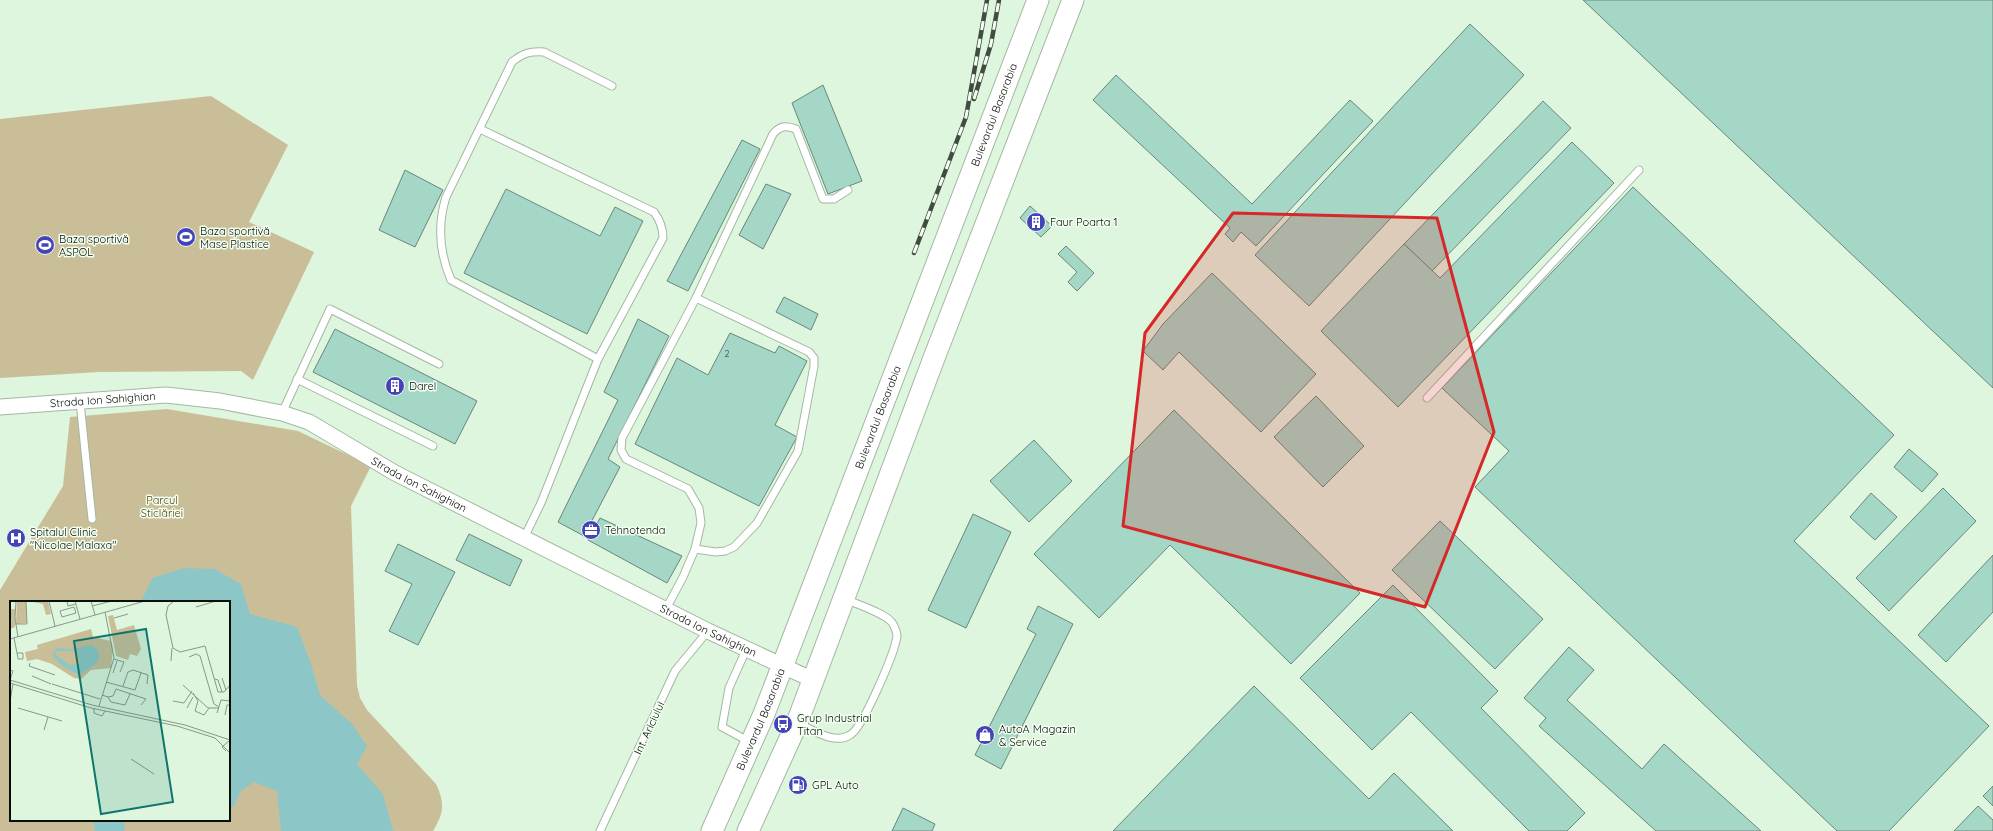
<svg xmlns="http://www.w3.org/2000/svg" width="1993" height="831" font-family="Quicksand,sans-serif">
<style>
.green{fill:#cabe99;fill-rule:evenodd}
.water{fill:#8dc6c7}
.building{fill:#a4d7c5;stroke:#69877c}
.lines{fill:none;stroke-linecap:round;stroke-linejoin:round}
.lane-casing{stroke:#a3b8a2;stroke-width:9}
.street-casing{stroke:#a3b8a2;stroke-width:17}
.secondary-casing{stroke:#a3b8a2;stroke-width:23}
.lane{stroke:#fff;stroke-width:7}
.street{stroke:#fff;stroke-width:15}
.secondary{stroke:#fff;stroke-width:21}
.rail-casing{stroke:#414c41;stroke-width:4.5}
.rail{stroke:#f2fff1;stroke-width:3;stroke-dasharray:9;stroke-linecap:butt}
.marked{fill:#d62828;fill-opacity:0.2;stroke:#d62828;stroke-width:3;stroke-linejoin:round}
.labels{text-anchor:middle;stroke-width:3;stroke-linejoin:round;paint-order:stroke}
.number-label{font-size:9px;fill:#2f4137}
.street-label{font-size:11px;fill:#080f08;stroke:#f2fff1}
.poi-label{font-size:11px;fill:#080f08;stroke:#f2fff1;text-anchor:start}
.park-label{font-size:11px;fill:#554510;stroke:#f2fff1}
.inset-road{fill:none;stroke:#898;stroke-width:1}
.view{fill:#0f766e;fill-opacity:0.15;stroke:#0f766e;stroke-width:2}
.inset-edge{fill:none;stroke:#080f08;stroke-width:2}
</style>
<rect width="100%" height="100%" fill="#def5de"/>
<g class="green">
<polygon points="211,96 288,145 249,222 314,252 253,380 241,371 99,372 0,378 0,119"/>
<path d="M167,409L298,431L371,466L351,506L357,685L360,698L367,710L436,784C445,803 444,813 433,831H0V590L63,486L70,417ZM11,602H229V820H11Z"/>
</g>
<g class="water">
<polygon points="184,568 215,569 241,584 250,614 297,627 311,664 320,695 352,724 367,746 357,764 383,794 393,831 281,831 277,791 254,782 240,792 234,807 229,806 229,602 141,602 152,578"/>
<polygon points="93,820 125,820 124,831 95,831"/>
</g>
<g class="building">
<polygon points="1583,0 1993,0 1993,388"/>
<polygon points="1470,24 1524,75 1309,306 1255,255"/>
<polygon points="1116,75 1252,204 1350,100 1373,121 1256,246 1241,232 1233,242 1225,234 1230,228 1093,100"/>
<polygon points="823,85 862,181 828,194 792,103"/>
<polygon points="1543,101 1571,128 1432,271 1404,244"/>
<polygon points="742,140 760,149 688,291 667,281"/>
<polygon points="1572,142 1614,183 1398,407 1321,331 1404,244 1440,278"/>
<polygon points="405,170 443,190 415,247 379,230"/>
<polygon points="766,184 791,194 763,249 739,235"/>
<polygon points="1633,187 1894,435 1794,541 1989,726 1889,831 1837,831 1475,487 1509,451 1442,388"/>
<polygon points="506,189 600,236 615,207 643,221 587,334 464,273"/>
<polygon points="1030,206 1052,226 1041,237 1020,218"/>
<polygon points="1066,246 1094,273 1077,291 1068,282 1077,272 1058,254"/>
<polygon points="1212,273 1316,374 1261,432 1179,352 1163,370 1143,351 1163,324"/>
<polygon points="784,297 818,314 811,330 776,312"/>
<polygon points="638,319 669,336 608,459 620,467 584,536 558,522 618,400 604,392"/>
<polygon points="335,329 477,401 455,444 313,372"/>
<polygon points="730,333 775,353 779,346 807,361 775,425 797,437 759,506 635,444 677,358 708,375"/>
<polygon points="1316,396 1364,446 1323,487 1274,437"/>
<polygon points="1174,410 1360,593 1291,664 1170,545 1099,618 1034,554"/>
<polygon points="1034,440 1072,481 1029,522 990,481"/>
<polygon points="1909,449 1938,474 1922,492 1894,467"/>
<polygon points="1943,488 1976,521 1889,611 1856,578"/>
<polygon points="1871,493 1897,517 1875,540 1850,517"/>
<polygon points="973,514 1011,532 966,628 928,610"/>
<polygon points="600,518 682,556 667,583 588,540"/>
<polygon points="1440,521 1543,619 1495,669 1392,570"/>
<polygon points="469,534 522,560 510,586 456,560"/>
<polygon points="398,544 455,572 418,645 389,631 412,584 385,571"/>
<polygon points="1993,555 1993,612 1946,662 1918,635"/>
<polygon points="1393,585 1498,691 1481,708 1585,813 1567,831 1529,831 1411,712 1372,750 1300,678"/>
<polygon points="1038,606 1073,624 1001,769 975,755 1036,634 1027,629"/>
<polygon points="1569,647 1594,670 1567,700 1642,769 1664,744 1761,831 1656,831 1539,726 1546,718 1524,698"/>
<polygon points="1254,686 1369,799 1394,773 1453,831 1113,831"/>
<polygon points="1993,786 1993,806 1983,796"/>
<polygon points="1978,806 1993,820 1993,831 1954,831"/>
<polygon points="903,808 935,824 932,831 892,831"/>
</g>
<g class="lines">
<g class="lane-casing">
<g id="lane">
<path d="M480,129L654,212C660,220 663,227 663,238L598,359L541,503L524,538"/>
<path d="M598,359L451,280C439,252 437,226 446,197L512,62C523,53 530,51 544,52L612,86"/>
<polyline points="297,379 433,446"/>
<polyline points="1427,398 1639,170"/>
<polyline points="80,402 92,519"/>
<polyline points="282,413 330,309 439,364"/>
<path d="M695,549L701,523L699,508L688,489L626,459L621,450L622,438L696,298L773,134C780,126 785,125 796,129L823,199H834L848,190"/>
<polyline points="666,609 683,577 695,549 716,552 725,551 734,547 757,523 798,451 814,366 814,358 809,352 696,298"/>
<polyline points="746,650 729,688 722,727 750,742"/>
<path d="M799,724C813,730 835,745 850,735C863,728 895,652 897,636C897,633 895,628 893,624C888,614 856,604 845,599"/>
<polyline points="600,831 675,671 708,631"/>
</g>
</g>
<g class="street-casing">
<g id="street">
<path id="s1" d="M0,407L166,395L220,401L282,413L309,422L395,473L708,631L813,680"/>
</g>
</g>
<g class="secondary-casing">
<g id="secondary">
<path id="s2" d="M712,831L764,714L1038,0"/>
<polyline points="748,831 797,723 934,358 1073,0"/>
</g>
</g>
<use href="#lane" class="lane"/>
<use href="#street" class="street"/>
<use href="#secondary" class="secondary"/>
<g class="rail-casing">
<g id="rail">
<polyline points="974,99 991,44 999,0"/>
<polyline points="914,253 966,117 987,0"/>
</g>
</g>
<use href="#rail" class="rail"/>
</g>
<path class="marked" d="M1233,213L1437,218L1494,432L1425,607L1123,526L1145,333Z"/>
<defs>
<g id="building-disc" transform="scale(1)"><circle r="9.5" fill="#4543b8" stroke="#f2fff1"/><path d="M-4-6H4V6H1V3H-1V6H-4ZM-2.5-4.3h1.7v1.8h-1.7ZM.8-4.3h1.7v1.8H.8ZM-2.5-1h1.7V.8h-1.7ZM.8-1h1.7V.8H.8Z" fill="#fff"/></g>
<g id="stadium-disc" transform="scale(1)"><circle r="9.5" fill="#4543b8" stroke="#f2fff1"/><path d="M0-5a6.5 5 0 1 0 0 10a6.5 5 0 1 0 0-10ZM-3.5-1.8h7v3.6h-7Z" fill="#fff"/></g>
<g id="office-disc" transform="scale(1)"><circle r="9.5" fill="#4543b8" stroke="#f2fff1"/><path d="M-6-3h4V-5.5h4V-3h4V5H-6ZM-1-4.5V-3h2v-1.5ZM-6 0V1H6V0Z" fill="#fff"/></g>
<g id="hospital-disc" transform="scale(1)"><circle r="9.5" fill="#4543b8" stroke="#f2fff1"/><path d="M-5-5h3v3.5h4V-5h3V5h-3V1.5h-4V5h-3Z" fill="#fff"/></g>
<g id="bus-disc" transform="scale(1)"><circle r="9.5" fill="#4543b8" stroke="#f2fff1"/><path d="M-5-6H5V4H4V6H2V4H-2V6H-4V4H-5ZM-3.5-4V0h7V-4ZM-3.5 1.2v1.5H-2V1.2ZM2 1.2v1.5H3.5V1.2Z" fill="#fff"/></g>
<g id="shop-disc" transform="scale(1)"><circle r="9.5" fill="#4543b8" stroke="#f2fff1"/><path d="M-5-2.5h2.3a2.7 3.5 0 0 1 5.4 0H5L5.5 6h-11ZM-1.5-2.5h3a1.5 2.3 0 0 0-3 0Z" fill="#fff"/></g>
<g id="fuel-disc" transform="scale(1)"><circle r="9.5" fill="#4543b8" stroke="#f2fff1"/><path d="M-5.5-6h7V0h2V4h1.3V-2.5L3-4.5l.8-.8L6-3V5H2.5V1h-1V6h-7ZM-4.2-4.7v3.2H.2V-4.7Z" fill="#fff"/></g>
</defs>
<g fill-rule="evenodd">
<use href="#building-disc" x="1036" y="222"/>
<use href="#stadium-disc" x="186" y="237"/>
<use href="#stadium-disc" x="45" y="245"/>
<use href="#building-disc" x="395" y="386"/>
<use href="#office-disc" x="591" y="530"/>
<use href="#hospital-disc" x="16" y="538"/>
<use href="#bus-disc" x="783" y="724"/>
<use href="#shop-disc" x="985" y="735"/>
<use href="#fuel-disc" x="798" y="785"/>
</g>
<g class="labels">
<g class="number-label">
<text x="727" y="357">2</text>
</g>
<g class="street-label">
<text dy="4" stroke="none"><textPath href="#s2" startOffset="770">Bulevardul Basarabia</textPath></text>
<text dy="4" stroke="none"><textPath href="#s1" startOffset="103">Strada Ion Sahighian</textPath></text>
<text dy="4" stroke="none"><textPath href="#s2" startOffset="446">Bulevardul Basarabia</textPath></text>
<text dy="4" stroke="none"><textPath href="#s1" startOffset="439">Strada Ion Sahighian</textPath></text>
<text dy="4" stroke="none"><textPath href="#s1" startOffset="763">Strada Ion Sahighian</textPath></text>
<text dy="4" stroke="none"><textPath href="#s2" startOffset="122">Bulevardul Basarabia</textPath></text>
<text transform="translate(649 728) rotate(-65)" y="4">Int. Ariciului</text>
</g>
<g class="poi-label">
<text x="1050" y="226">Faur Poarta 1</text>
<text x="200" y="235">Baza sportivă<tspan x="200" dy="13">Mase Plastice</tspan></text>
<text x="59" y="243">Baza sportivă<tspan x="59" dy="13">ASPOL</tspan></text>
<text x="409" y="390">Darel</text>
<text x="605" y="534">Tehnotenda</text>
<text x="30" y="536">Spitalul Clinic<tspan x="30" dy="13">"Nicolae Malaxa"</tspan></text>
<text x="797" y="722">Grup Industrial<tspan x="797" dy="13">Titan</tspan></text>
<text x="999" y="733">AutoA Magazin<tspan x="999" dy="13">&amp; Service</tspan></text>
<text x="812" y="789">GPL Auto</text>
</g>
<g class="park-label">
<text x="162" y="504">Parcul<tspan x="162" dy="13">Sticlăriei</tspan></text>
</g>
</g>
<g transform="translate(10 601)">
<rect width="220" height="220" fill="#def5de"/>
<path d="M7,0H16L17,22L6,23ZM18,0H38L41,13L36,14L33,3ZM0,8H5V26L0,28ZM103,14L107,29L124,24L131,48L127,55L120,53L118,59L106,55L98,15ZM81,28L83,36L101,40L103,48L101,67L81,69L71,78L64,77L42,63L27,58L17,60L15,51L28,48L27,44Z" fill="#cabe99"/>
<path d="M81,44L88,49L89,57L86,63L68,74L51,64L42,54L47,47L64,48ZM47,50H67L71,63L60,64L45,53Z" fill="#8dc6c7" fill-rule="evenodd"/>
<path class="inset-road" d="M6,0L5,17L8,36M39,0L45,25M57,0L58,5L66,3M65,0L70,18M81,0L85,14M164,0L158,5L156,14L163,47L170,51L195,45L208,91H214L220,84M82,5L102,0M64,6L66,12L52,16L50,10ZM186,6L206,0M104,17L118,13M5,23H17L16,0M4,37L8,57V58H13V52H7M0,38L135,0M179,56L186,53L190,55L204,103L209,106M104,58L114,61L110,71M161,60L162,47M20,62L19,65L45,74M0,69L3,70L0,79M103,72L107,60M22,75L41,83M212,77L216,89M205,78L208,79L212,91M0,79L82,104L175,124L220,139M96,81L125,89L131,72M0,82L81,107L167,125L205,137L220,152M42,83L90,98M173,84L198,107H209M113,85L118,71L123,69L138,74L137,83M183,92L188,100L185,110L194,114L199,107M92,94L98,96L101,101L115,104L120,93M98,96L103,95L106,88L136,98L131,104M0,100L3,83M163,100L174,102L182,90M89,105L104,57L95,11M8,107L52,120M84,107V112L92,115L95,110M177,107L183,96M207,112L211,99L220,100M215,114L217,104H220M34,129L38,116M216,150L212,146L219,140M121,158L144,173"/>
<path class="view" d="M136,28L163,201L91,213L64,40Z"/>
<rect width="220" height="220" class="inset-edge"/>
</g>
</svg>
